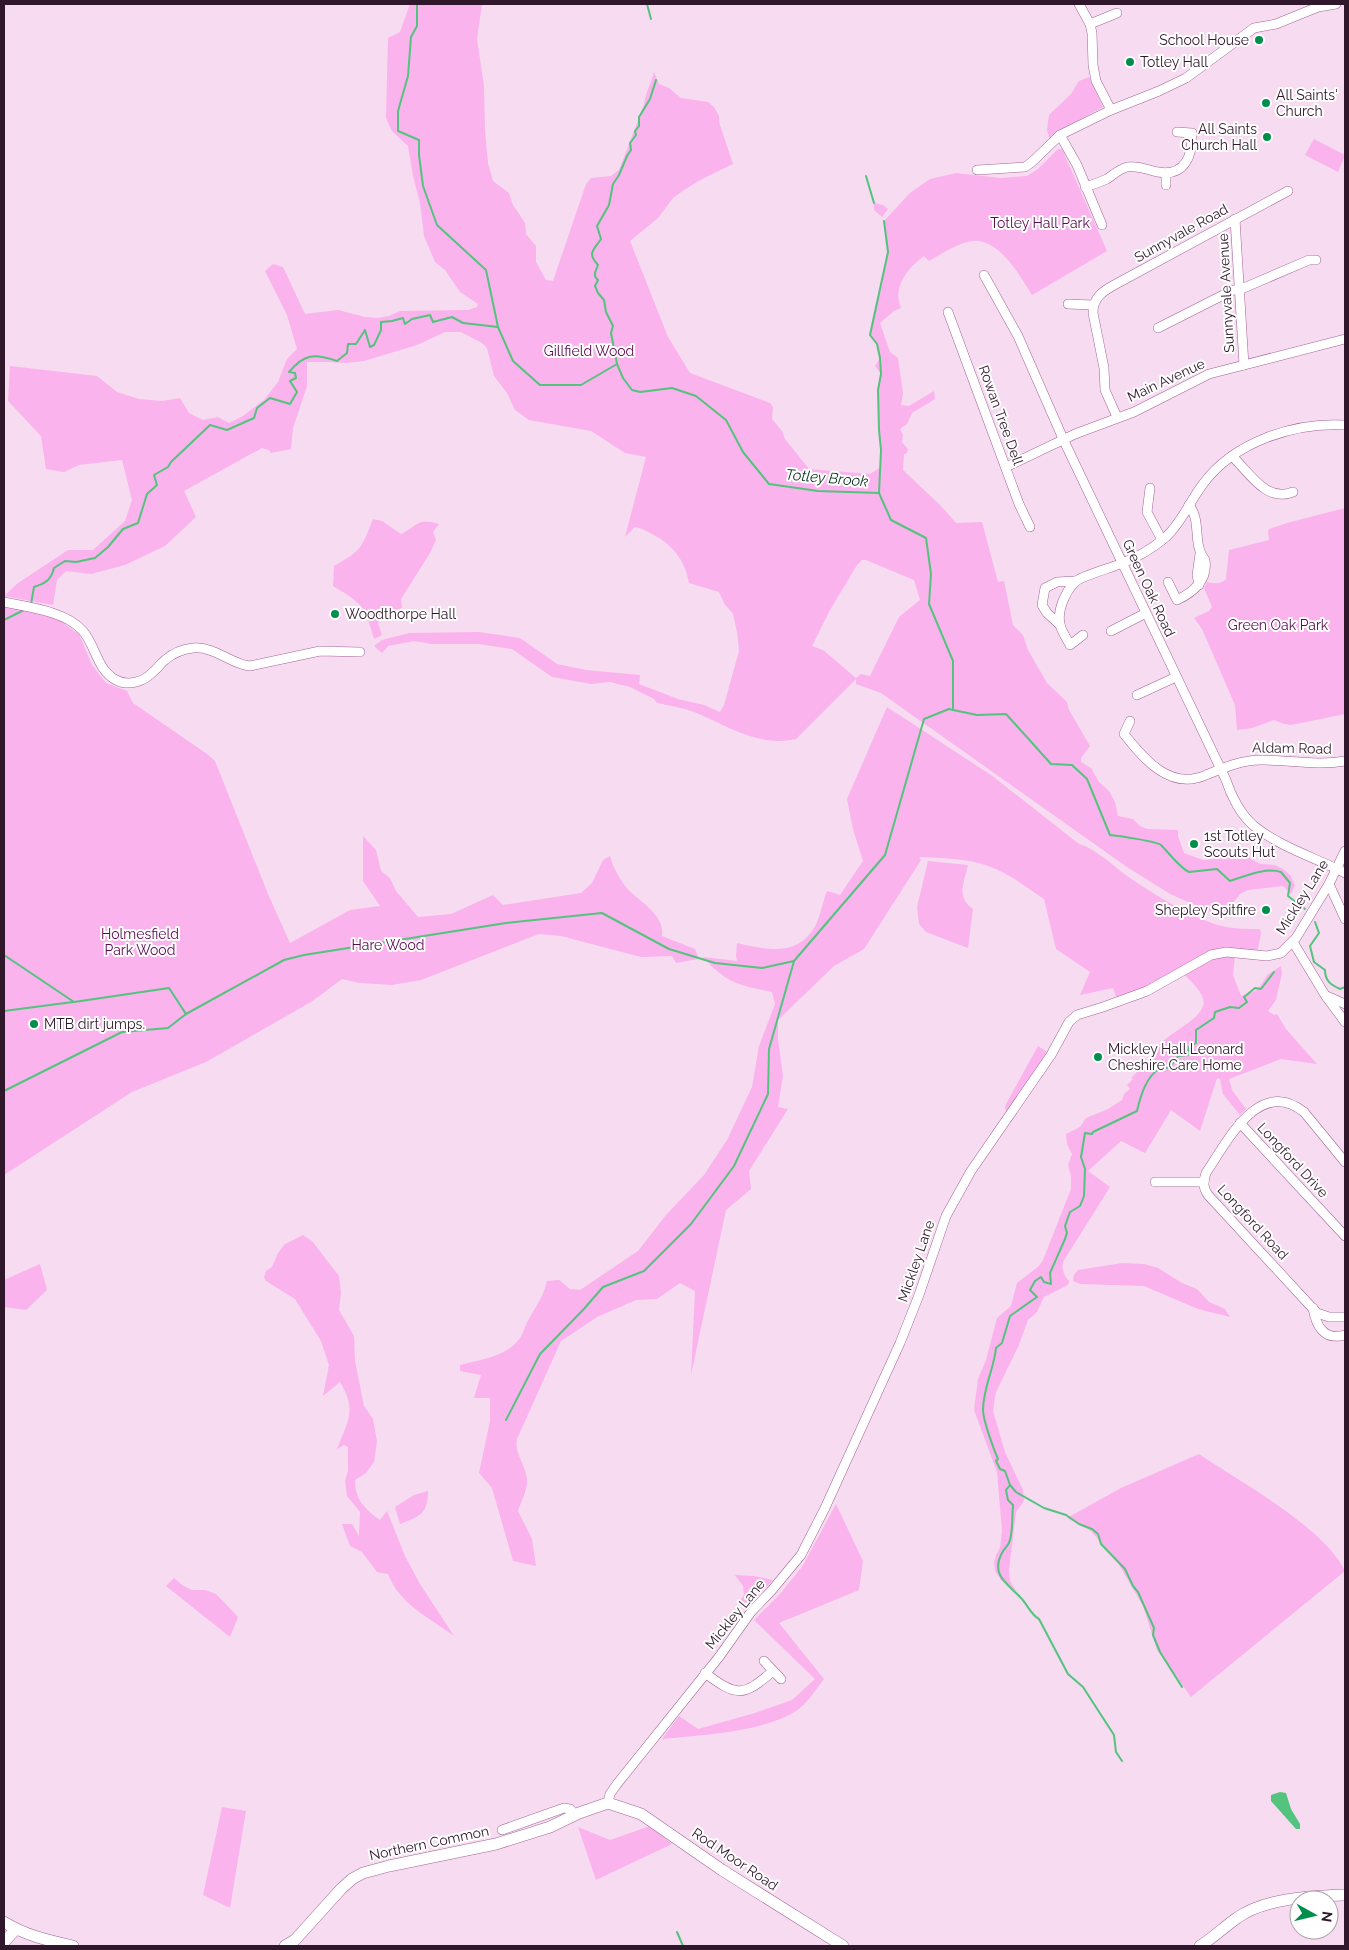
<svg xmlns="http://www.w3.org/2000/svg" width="1349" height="1950" font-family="Raleway,sans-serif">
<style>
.green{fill:#fab3ec;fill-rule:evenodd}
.water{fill:#53c37e}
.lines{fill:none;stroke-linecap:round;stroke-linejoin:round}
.stream{stroke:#53c37e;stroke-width:2}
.minor-casing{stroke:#a16496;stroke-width:10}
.major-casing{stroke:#a16496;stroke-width:12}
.minor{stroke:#fff;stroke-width:9}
.major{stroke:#fff;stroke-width:11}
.poi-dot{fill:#008e4c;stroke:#fff;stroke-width:2}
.labels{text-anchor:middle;stroke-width:4;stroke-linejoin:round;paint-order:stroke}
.poi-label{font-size:14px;fill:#30172b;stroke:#fff;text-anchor:start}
.park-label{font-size:14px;fill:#5b0852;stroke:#fff}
.street-label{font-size:14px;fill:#30172b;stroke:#fff}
.water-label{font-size:15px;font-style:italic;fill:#08381d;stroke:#fff}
</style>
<rect width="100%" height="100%" fill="#f7dbf1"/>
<g class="green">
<path d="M410,4H482L477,39L484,86L485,131L488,163L493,181L509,193L513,205L525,223L526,234L536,246V262L546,280L553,281L586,184L591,178L611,176L619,170L644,105C645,93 651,84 654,72L659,84L669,88L681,98L708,102L714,107L719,116V122L733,164L702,179L684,190L673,198L658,218L630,241L668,337L690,373L770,403L773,407L772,419L782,431L785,439L809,469L870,474L881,467L878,390L881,374L875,366L880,358L877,344L870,335L888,252L884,221L910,193L930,179L956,173L1000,178L1027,176L1038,169L1058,149H1062L1107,251L1032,295C1020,276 1003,245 979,241C965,238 941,254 929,261L924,256C908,268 892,286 901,308L894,311L880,323L890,352L898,358L903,393L901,405L909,406L934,391L935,399L912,413L907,424L900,429L903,435L902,442L908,449L907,453L904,454L903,470L941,506L956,523L982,522L998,582L1004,581L1013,625L1023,635L1028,650L1047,683L1067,702L1069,710L1090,746L1081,758V762L1091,768L1099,782L1109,791L1115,802L1118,816L1133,819L1140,826L1147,829L1178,830V836L1184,853L1203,860L1246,856L1260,864L1275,865L1283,869L1290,875L1295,885L1291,894L1283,886L1248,890L1240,894L1222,917L1170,894L1127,867L881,693L856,684V679L796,739C760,747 731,728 699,714C686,708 671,706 657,703L654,699L630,687L610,682L591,684L552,677L512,649L478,644H431L414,641L388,646L382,653L374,646L382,640L409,633L479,632L520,638L557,664L586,670L640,675L639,684L678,699L704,705L720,712L724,705L739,651L737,632L733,614L724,603L719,592L689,583C685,559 671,543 650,533C645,530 641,528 635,527L625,537L646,457L625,453L591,431L529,420L515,410L507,393L494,376L487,348L482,343L461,332H445L417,345L364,361L346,363L329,362H307V386L293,428L291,449L271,453L269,450L262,448L184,491L196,517L165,546L125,565L91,574L66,571L57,580L53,605L4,596L18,583L68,550H93L125,521L132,500L122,460L79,465L64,472L46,469L41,436L8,401L10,366L97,376L117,392L139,399L162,401L180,398L189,413L203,420L218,417L229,423L243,416L264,400L278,382L287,359L297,349L287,315L265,271L273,264L283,267L305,314L338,310L365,317L378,318L389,316L400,311L468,310L477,307L478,304L460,292L445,270L435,262L424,236L420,203L413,176L408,146L392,131L386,118L388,38L400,32ZM862,560H866L914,580L920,600L899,617L870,676L861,674L856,678L823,650L812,646L830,610L857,565Z"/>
<polygon points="1089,77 1103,107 1057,132 1050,140 1047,130 1049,115 1071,94 1079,81"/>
<polygon points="1314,139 1345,155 1338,172 1305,155"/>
<polygon points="874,203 883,205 888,209 882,217 874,210"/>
<path d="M1345,508V714L1291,725L1284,724L1274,720L1252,728L1237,730L1235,705L1202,629L1194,618L1209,611L1212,607L1204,588L1207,582C1214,584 1222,584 1226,579L1229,550L1269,540L1268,532L1269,529L1287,523Z"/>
<path d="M373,519L382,521L401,534C418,526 417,517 439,524L433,532L436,540L430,553L401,599L402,608L384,614L378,623L382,635L374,639C365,606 363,604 333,586L334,566C362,550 361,549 373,519Z"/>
<path d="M10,606L50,614L79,634L92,665L106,683L127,691L133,703L207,754L215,761L268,894L290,943L350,910L380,906L363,881V836L376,850L381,871L390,878L396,891L418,917L451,914L493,895L503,905L581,893L592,883L603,860L610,856C613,867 619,878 626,887C639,902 665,914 662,936L695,949L699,959L676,963L672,956L641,957L561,936L539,934L421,980L392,985L360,983L342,979L311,1002L206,1062L132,1092L4,1175V607Z"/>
<path d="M887,707L991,775L1079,844C1096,849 1112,865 1127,876C1152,893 1193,919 1222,926C1234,929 1247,929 1260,929L1261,934L1257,953L1226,949L1210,951L1151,985L1117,999L1113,988L1080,995L1090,972L1056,949L1044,899C1026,887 1009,873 988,866C967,858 941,858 919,857L921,860L864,949L834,966L778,1020V1039L783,1076L778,1107L788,1109L749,1171L751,1189L726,1210L691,1375L695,1291L680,1283L657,1299L636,1300L597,1317L561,1341L517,1439C514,1454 526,1465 527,1480C528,1489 521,1502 518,1511L532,1539L536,1566L513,1561L492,1488L479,1473L490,1421V1398H474L481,1375L460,1371V1365C480,1360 508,1356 520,1338C524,1332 526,1323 530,1317C537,1305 544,1295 547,1281L559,1280L570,1289L580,1290L638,1251L666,1215L704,1175L727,1140L752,1087L759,1046L775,1004L772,992C738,985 726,983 703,957L737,961L736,956L737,943C763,949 794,957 812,931C820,921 822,903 827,891L840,895L863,861L853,829L847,799Z"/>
<path d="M928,861L968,865C964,883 956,897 973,909L968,948L926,932L919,924L917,907Z"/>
<path d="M1220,955L1235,956L1233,975L1241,996L1255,991L1261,985L1267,975L1281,966L1282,973L1276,1000L1268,1011L1274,1015L1277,1014L1286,1029L1317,1064L1281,1059L1229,1079L1232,1090L1246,1109L1240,1115L1223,1094L1220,1079L1217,1078L1200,1131L1171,1110L1145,1153L1121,1141L1088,1171L1110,1187L1063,1262C1062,1269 1063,1275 1069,1281L1068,1285L1044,1297L1037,1312L1028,1320L1018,1347L996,1392L994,1403L993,1411L1005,1452L1023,1490L1024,1501L1016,1512L1009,1570L1010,1581L1017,1592L1001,1580L995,1571L994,1563L996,1555L1000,1548L1002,1531L997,1472L974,1410L978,1379L986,1360L997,1318L1011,1306L1017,1283L1039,1266L1043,1260L1071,1189V1176L1068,1165L1072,1154L1067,1144L1066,1134L1080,1127L1086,1118L1108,1109L1122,1100L1124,1094L1130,1089L1127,1085L1133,1079L1131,1078L1153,1056C1156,1035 1210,1020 1203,998C1200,989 1189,980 1183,973L1209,958Z"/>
<polygon points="1038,1046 1047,1052 1006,1113 1005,1106"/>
<path d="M303,1235L312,1241L339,1276L341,1293L339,1310L354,1336L355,1361L364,1406L373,1419L377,1441L374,1462L366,1473L355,1480C355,1500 365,1509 380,1520L387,1511L405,1556L420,1584L454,1636C429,1617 400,1605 388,1574L377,1572L362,1552L350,1546L342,1524H352L359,1536L360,1512L347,1496L345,1481L348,1471V1447L344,1445L337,1449C348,1421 357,1410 340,1382L323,1396L329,1365L321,1341L295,1299L266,1281L264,1277L266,1271L272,1267L278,1253L285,1244Z"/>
<polygon points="1122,1263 1144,1264 1158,1268 1182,1283 1197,1289 1209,1302 1225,1309 1230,1317 1198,1309 1144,1286 1080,1284 1073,1281 1074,1275 1078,1270"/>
<polygon points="40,1264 47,1290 26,1310 4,1307 4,1280"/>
<path d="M1199,1454C1240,1482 1324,1527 1345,1571L1191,1697L1157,1650L1143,1606L1118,1563L1091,1531L1067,1518L1121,1488Z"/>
<path d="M428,1491C428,1514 420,1516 400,1524L395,1507L414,1495Z"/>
<path d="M836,1504L863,1561L859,1590L779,1623L824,1679C816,1689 807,1704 796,1711C763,1732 701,1735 662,1739L679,1716L698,1729L755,1713L792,1700L815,1679L754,1620L779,1595L802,1567Z"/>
<polygon points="735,1575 754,1576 773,1580 750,1604 740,1601 744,1595 743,1586"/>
<polygon points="174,1578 182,1585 192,1590 205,1590 216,1594 238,1617 230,1637 166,1586"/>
<polygon points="222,1807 246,1811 230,1908 203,1895"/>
<polygon points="650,1826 672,1844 596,1880 578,1827 610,1840"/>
</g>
<polygon class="water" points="1280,1792 1286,1793 1291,1809 1300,1824 1300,1829 1296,1829 1271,1801 1271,1795"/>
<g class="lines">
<g class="stream">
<path d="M417,4V26L411,37L408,76L398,111V131L419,140V155L423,186L437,225L486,270L498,327L513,361L540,385H581L617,364L623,378L632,390L640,392L672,388L696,396L726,420L743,452L769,484L818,491L879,493L891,520L926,538L931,574L929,604L953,661V710L977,715L1006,714L1051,764L1072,765L1087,779L1110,835C1119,836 1155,841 1161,845C1168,852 1180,868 1189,872L1217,869L1230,881C1245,876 1266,867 1281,872L1290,883L1288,896L1305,909"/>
<polyline points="647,4 651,19"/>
<polyline points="866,176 874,203"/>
<path d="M617,364L611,333L613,326L606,312L604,300L598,293L595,286L598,280C592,275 596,271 598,265C587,253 593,251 601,239L597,226L609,205L613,184L619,175L627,156L631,150L630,143L636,135L635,131L639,126V117L650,99L656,80"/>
<polyline points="879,493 881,450 879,430 878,390 881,374 880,358 877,344 870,335 888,252 884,221"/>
<path d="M31,604L34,587C46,583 51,580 54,568L65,561L76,562L95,558L108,547L123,529L138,523L147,494L157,485L154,475L168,467L171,462L210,425L227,430L254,418L257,408L270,398L290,404L297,392L290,381L296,378L295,373L289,372C304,354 314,353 337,361L347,353L348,344H356L365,330L370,347L374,345L381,330V322L392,321L403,318L405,324L412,319L430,315L433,322L452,317L463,323L498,327"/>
<polyline points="4,620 24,610"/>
<path d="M1315,922L1319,933L1310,946L1314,962L1325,970C1325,981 1331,985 1340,989L1345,987"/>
<polyline points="4,955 74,1002 169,988 186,1014"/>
<polyline points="4,1011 73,1002"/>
<polyline points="4,1091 122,1032 168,1028 186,1014 284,960 304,955 506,923 602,913 669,949 715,963 762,968 794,961 885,855 924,719 949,709 953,710"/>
<polyline points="506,1420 540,1354 583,1310 603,1287 644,1271 691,1224 734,1166 768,1094 769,1049 794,961"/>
<path d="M1010,1485L1006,1490L1008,1500L1013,1505C1012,1517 1013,1529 1010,1540C1009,1546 1004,1548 1002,1553C990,1575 1008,1584 1021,1598C1027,1604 1031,1615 1039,1619L1068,1674L1083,1687L1114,1735L1116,1752L1122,1761"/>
<path d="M1182,1687L1160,1652L1153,1635L1154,1628L1138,1592L1133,1586L1125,1569L1101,1544L1098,1534L1092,1529L1079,1524L1066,1515L1044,1508L1016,1492L1010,1485L1005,1471L1000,1469L996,1461L998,1459C994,1450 983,1420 983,1410C983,1388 994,1369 996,1348L1002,1343L1010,1316L1037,1297L1030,1290L1035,1281L1041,1277L1044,1282L1051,1284L1050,1273L1065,1239L1067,1233L1065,1226L1070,1212L1080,1206L1084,1196L1085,1169L1081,1157L1085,1133L1092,1134L1093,1132L1137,1111C1141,1094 1146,1077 1161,1067L1169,1068L1178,1056L1188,1055L1189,1047L1196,1043V1030L1214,1018L1215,1012L1230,1007L1239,1008L1247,1002L1244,997L1255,988L1261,989L1274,972"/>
<polyline points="677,1932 683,1946"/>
</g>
<g class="minor-casing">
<g id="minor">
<polyline points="1079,4 1090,24 1092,33 1093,65 1096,81 1111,110"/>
<polyline points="1090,24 1117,13"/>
<polyline points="1060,135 1077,165 1102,225"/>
<polyline points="977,170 1025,167 1032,162 1060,135 1111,110 1159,91 1186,78 1254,28 1276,24 1318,7 1336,4"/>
<polyline points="1166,173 1166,185"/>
<path d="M1085,187C1092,185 1100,182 1107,179C1113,175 1119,169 1127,167C1139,165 1147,170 1158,172C1185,177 1193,155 1192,133L1177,132"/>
<polyline points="1235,219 1244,365"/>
<path d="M984,275L1018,336L1064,441L1226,780C1231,796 1241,815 1254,826C1280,847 1316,858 1345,873"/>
<polyline points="1068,304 1093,305"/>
<polyline points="948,312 1019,504 1030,527"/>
<polyline points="1158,328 1233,290 1239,290 1309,260 1316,260"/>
<path d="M1117,417L1105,390L1104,368L1093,313C1093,297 1103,291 1116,284L1288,191"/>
<path d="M1232,456C1249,472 1266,503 1293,492"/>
<polyline points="1006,467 1075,434 1134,412 1209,374 1345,339"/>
<polyline points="1150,488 1147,512 1162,540"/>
<path d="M1168,582L1177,600C1194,592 1208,580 1205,560C1192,545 1202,521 1189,505"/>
<polyline points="1199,585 1197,575 1200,554"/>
<path d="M4,602C27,607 65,611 82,630C96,645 96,669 116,680C129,687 145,681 154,671C158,668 161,663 165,660C172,654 183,649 193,648C215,646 232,665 250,666L320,651L360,652"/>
<polyline points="1060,625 1047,613 1042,605 1045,588 1057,582 1075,581"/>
<polyline points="1111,631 1146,613"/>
<path d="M1083,635L1070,645C1067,639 1061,631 1060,624C1057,611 1065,592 1075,582C1081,576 1111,568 1120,564C1136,558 1153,548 1166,537C1182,522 1190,501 1203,484C1234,442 1294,422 1345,425"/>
<polyline points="1137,695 1176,677"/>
<path d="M1130,721L1124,734C1144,759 1170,791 1206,775C1223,768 1241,760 1261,760C1290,760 1317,766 1345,761"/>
<polyline points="1329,884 1345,919"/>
<polyline points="1293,942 1325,995 1345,1022"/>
<polyline points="1327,996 1345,1004"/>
<polyline points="1240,1123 1345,1236"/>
<path d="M1345,1162L1304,1112C1259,1076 1227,1142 1206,1173C1203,1182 1203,1188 1208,1195L1317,1313L1329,1317H1345"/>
<polyline points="1155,1182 1204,1182"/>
<path d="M1313,1308C1316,1326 1324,1341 1345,1335"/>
<polyline points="764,1661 781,1679"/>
<path d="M705,1673C737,1697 743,1697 773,1671"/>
<polyline points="608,1803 610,1794 617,1784 719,1657 751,1612 772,1590 801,1555 825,1508 900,1343 919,1295 946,1216 971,1171 1051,1055 1069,1022 1077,1015 1103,1007 1147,991 1211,955 1226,952 1267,956 1281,953 1296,938 1329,884 1345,851"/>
<polyline points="502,1830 564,1808 570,1809 575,1815"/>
</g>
</g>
<g class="major-casing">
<g id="major">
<path d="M4,1922C24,1935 50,1941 73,1946"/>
<polyline points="4,1942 16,1929"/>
<polyline points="285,1946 295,1940 341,1889 352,1879 363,1873 389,1866 496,1844 550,1827 579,1813 608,1803 641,1814 722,1870 843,1946"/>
<path d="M1200,1946C1213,1938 1224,1927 1237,1918C1264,1898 1313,1896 1345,1895"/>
</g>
</g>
<use href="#minor" class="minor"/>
<use href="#major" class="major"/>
</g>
<g class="poi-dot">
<circle cx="1259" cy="40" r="5"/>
<circle cx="1130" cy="62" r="5"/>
<circle cx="1266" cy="103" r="5"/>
<circle cx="1267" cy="137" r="5"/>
<circle cx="335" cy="614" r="5"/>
<circle cx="1194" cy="844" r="5"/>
<circle cx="1266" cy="910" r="5"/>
<circle cx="34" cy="1024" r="5"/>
<circle cx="1098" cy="1057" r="5"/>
</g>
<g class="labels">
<g class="poi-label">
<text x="1249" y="45" text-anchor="end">School House</text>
<text x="1140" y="67">Totley Hall</text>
<text x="1276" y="100">All Saints'<tspan x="1276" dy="16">Church</tspan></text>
<text x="1257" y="134" text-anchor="end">All Saints<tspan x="1257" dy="16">Church Hall</tspan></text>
<text x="345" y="619">Woodthorpe Hall</text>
<text x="1204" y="841">1st Totley<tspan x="1204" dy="16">Scouts Hut</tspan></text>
<text x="1256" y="915" text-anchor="end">Shepley Spitfire</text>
<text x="44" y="1029">MTB dirt jumps.</text>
<text x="1108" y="1054">Mickley Hall Leonard<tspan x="1108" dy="16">Cheshire Care Home</tspan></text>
</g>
<g class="park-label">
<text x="1040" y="228">Totley Hall Park</text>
<text x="589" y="356">Gillfield Wood</text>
<text x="1278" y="630">Green Oak Park</text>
<text x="140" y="939">Holmesfield<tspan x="140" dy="16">Park Wood</tspan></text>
<text x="388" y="950">Hare Wood</text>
</g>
<g class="street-label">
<text transform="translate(1181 233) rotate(-29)" y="5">Sunnyvale Road</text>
<text transform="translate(1226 293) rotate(-93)" y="5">Sunnyvale Avenue</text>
<text transform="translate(1166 380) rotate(-25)" y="5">Main Avenue</text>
<text transform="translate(1001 415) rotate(70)" y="5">Rowan Tree Dell</text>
<text transform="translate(1149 588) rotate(65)" y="5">Green Oak Road</text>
<text transform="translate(1292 748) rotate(1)" y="5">Aldam Road</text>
<text transform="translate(1302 897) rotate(-58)" y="5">Mickley Lane</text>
<text transform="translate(1293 1160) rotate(47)" y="5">Longford Drive</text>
<text transform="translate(1253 1222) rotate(47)" y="5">Longford Road</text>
<text transform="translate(916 1261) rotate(-71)" y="5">Mickley Lane</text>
<text transform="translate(735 1614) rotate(-51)" y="5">Mickley Lane</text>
<text transform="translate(429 1843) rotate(-12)" y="5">Northern Common</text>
<text transform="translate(735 1859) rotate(34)" y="5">Rod Moor Road</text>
</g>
<g class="water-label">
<text transform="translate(827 478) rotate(5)" y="5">Totley Brook</text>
</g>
</g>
<rect width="1349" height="1950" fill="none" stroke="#30172b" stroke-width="10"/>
<g transform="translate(1314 1915) rotate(98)"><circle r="24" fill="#ffffff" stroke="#aca2aa"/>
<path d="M0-4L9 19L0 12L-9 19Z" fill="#008e4c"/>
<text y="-8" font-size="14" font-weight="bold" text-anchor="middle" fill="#30172b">N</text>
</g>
</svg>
